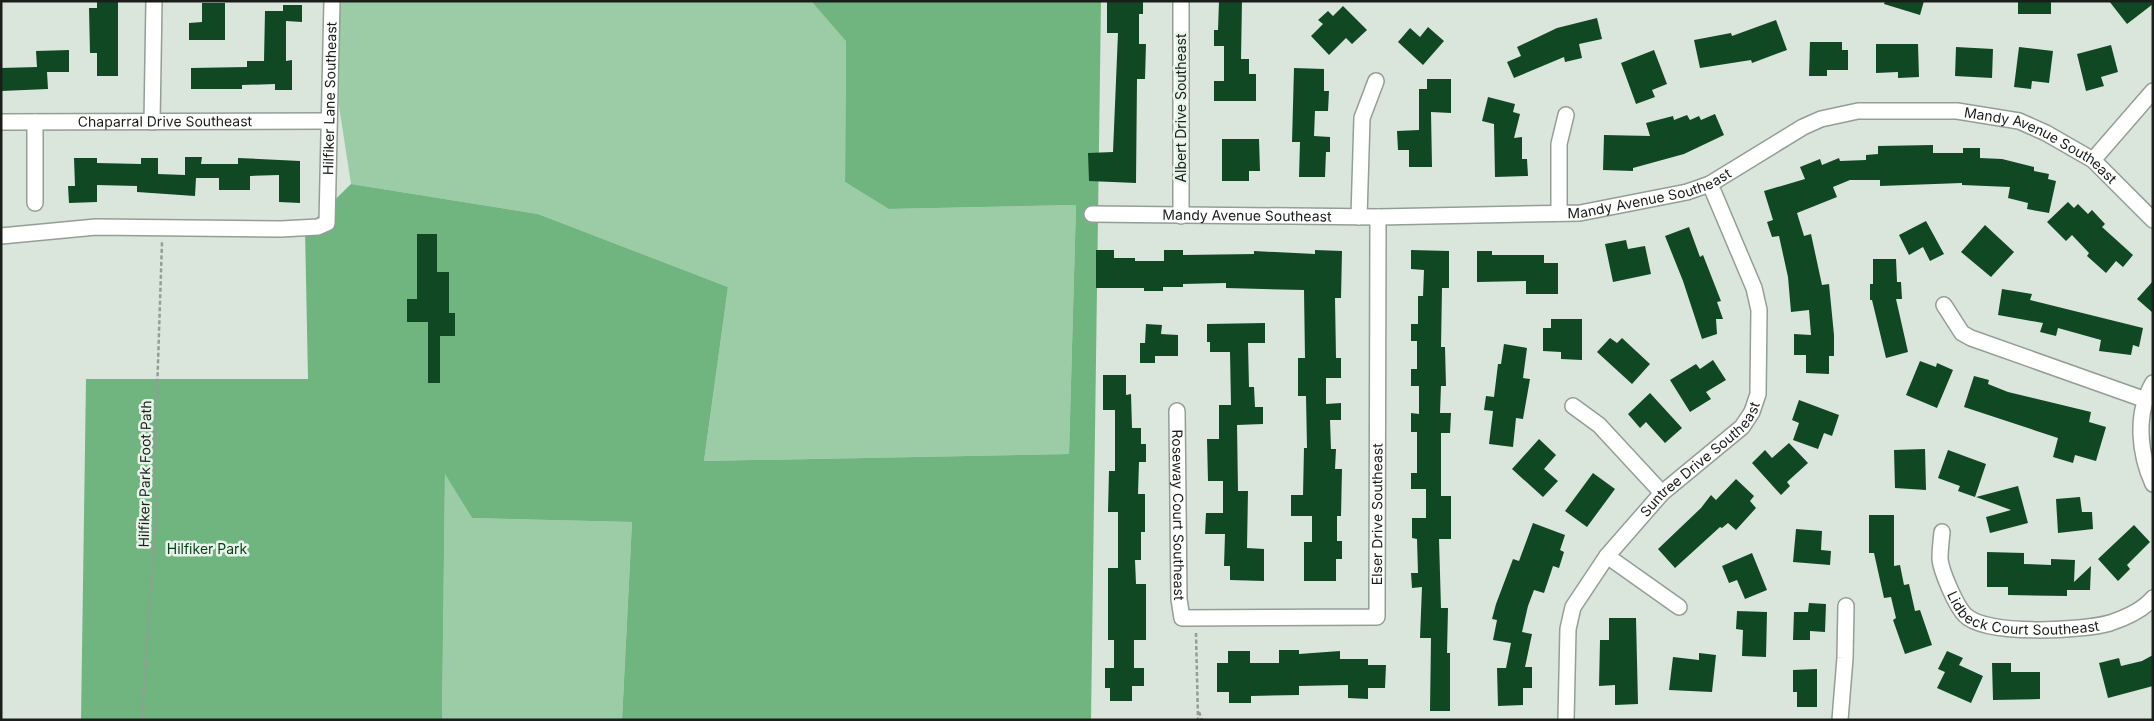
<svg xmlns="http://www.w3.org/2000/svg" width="2154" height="721" font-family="Inter,sans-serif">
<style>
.green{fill:#9ccca6}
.forest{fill:#70b580}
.building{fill:#114824}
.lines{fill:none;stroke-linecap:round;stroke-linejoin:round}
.minor-casing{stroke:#939e95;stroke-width:18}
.path{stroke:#939c95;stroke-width:2.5;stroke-dasharray:4 2.5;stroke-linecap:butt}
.minor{stroke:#fff;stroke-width:15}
.labels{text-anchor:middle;stroke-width:5;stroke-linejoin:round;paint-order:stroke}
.street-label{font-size:14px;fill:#1a1e1b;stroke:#e8f4ea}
.park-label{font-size:14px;fill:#073e1b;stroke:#e8f4ea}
</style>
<rect width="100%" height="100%" fill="#dae6dc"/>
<g class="green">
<polygon points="340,1 811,1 846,40 845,182 890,209 1076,205 1069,454 704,461 728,287 538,214 351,184 339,106"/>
<polygon points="445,473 472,518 632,522 622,720 442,720"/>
</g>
<polygon class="forest" points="811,1 1101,1 1091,720 622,720 632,522 472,518 445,474 442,720 81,720 86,379 308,379 305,229 351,184 538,214 728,287 704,461 1069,454 1076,205 889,209 845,182 846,41"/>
<g class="building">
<polygon points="97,1 118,1 118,76 97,76 97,53 90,53 89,8 97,8"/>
<polygon points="1107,1 1143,1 1143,14 1139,14 1139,44 1146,44 1145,79 1137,79 1136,183 1089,181 1088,153 1113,152 1118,33 1107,33"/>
<polygon points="1219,1 1242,1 1241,59 1249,59 1249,74 1256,74 1256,101 1214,101 1214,81 1224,81 1224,46 1214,46 1214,30 1218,30"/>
<polygon points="1885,1 1924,1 1920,15 1884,4"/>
<rect x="2018" y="1" width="33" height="13"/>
<polygon points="2109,1 2153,1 2153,4 2127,24"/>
<polygon points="202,3 225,3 225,40 189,40 189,23 202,22"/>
<polygon points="283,5 302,5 302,22 286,21 286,61 292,60 292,90 275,90 275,84 242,85 242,89 191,89 191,68 247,67 247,61 264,61 265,11 283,11"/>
<polygon points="1343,6 1367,30 1352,44 1346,38 1329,55 1311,36 1323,24 1318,20 1328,11 1333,16"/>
<polygon points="1597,18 1602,39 1579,44 1582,58 1565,62 1564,57 1514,78 1507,62 1521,56 1517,47 1557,28"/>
<polygon points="1776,20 1787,50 1752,63 1751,60 1700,68 1694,40 1731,33 1732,36"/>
<polygon points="1428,27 1444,41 1423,65 1398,42 1410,28 1420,37"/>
<polygon points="1810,42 1842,42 1842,50 1848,50 1848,70 1827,70 1827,76 1809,76"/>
<polygon points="1876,44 1918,44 1919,77 1898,78 1898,72 1876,73"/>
<polygon points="2111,45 2118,72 2101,77 2104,86 2086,91 2077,54"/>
<polygon points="1956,47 1993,49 1992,78 1955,76"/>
<polygon points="2019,47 2053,51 2049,83 2032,81 2031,89 2014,87"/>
<polygon points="69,50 69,72 47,72 48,89 1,91 1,68 37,67 36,51"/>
<polygon points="1654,50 1667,84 1652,90 1655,97 1636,104 1621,63"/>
<polygon points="1294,68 1324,69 1324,91 1329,91 1328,111 1315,111 1314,136 1330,137 1330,152 1326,152 1325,177 1299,177 1300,142 1292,142"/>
<polygon points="1427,79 1451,79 1451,113 1431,112 1432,167 1409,167 1409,150 1398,150 1397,131 1419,130 1419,89 1427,89"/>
<polygon points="1488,97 1515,104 1513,112 1520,114 1514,138 1522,137 1522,159 1527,159 1528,176 1495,177 1494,124 1482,121"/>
<polygon points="1715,114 1724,135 1684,154 1633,168 1633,171 1603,170 1604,135 1650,136 1646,123 1673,116 1674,120 1687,115 1690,120 1699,116 1701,120"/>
<polygon points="1222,139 1259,139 1260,171 1249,171 1249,181 1222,181"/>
<polygon points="1933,145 1933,153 1963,153 1963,148 1980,148 1980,158 2002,159 2034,167 2034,171 2049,174 2048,179 2056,181 2049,213 2027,209 2028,203 2008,198 2010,187 1962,185 1962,183 1880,186 1880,180 1850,180 1833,187 1837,197 1797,213 1804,236 1811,234 1822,285 1829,284 1834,335 1834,356 1829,356 1829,374 1806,373 1806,355 1794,355 1794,334 1811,335 1809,310 1791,312 1788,277 1779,236 1772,237 1767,222 1773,220 1764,191 1805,179 1800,167 1820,159 1822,165 1839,158 1840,161 1866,160 1866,155 1878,154 1878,146"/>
<polygon points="185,157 202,157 201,164 238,164 238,158 300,161 300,203 279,202 279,175 250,176 250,190 219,190 219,178 196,178 195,196 137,192 137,186 97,185 97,202 69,203 68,186 75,186 74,158 97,158 97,163 141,164 141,158 158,158 158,174 185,175"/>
<polygon points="2068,202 2074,208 2078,204 2088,214 2092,210 2105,224 2102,227 2133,255 2123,267 2116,261 2106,273 2087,256 2089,253 2072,235 2066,241 2047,222"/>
<polygon points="1926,221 1944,254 1930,261 1923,247 1909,255 1899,235"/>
<polygon points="1985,225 2014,252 1991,277 1961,252"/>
<polygon points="1689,227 1700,257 1703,255 1721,301 1717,302 1723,319 1716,319 1717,334 1702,339 1683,281 1665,236"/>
<polygon points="417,234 437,234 437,272 449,272 449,313 455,313 455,336 440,336 440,383 428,383 428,322 407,322 407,299 417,299"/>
<polygon points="1626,240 1628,249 1645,246 1651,274 1613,282 1605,244"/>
<polygon points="1096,250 1114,250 1114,258 1135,258 1135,261 1164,261 1164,250 1183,250 1183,255 1254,254 1254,251 1315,254 1315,250 1342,251 1341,298 1335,298 1336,358 1341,358 1341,378 1326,378 1326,404 1341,403 1341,420 1330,420 1331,449 1336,449 1335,469 1342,469 1341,516 1337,516 1337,541 1342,541 1342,559 1336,559 1336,581 1304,581 1304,542 1312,542 1312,516 1291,516 1291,495 1303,495 1304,448 1307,448 1306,396 1298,396 1298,358 1305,358 1304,290 1226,288 1226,283 1183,284 1183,287 1163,287 1163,291 1144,291 1144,288 1096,288"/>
<polygon points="1411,250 1449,251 1449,288 1442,288 1441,347 1445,347 1446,386 1441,386 1440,413 1451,413 1450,433 1441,433 1441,496 1451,496 1451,539 1439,539 1441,608 1448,608 1447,653 1450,653 1450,711 1430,711 1431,638 1420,638 1422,587 1412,588 1411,573 1418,573 1417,539 1412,538 1412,518 1426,518 1426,489 1411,489 1411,473 1417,473 1417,432 1411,432 1411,413 1419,414 1419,386 1411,386 1411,369 1417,369 1417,341 1411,341 1411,324 1418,324 1418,296 1423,296 1424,270 1411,269"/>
<polygon points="1477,251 1492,251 1492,255 1544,255 1544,263 1558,263 1558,294 1526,294 1526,281 1477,282"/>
<polygon points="1873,259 1896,259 1897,282 1901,282 1902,299 1896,299 1908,352 1886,358 1872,300 1870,300 1870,284 1873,284"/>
<polygon points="2153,281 2153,313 2137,299"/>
<polygon points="2002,289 2032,294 2030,300 2143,328 2139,347 2133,345 2131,355 2099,351 2101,340 2058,328 2056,336 2040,332 2043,323 1998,315"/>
<polygon points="1551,319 1582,319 1582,360 1561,359 1561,352 1543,351 1543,328 1551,328"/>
<polygon points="1265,323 1265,343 1248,343 1249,387 1254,387 1255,407 1263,407 1263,424 1237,425 1238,491 1248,491 1247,548 1264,549 1264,581 1230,580 1230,566 1224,566 1225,534 1205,534 1206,513 1223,513 1223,481 1208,481 1207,439 1219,439 1219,405 1231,405 1230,352 1210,352 1210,342 1207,342 1207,324"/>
<polygon points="1146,324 1162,325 1161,334 1178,335 1178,356 1155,356 1155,363 1140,363 1140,343 1145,343"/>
<polygon points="1610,338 1617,343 1622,338 1650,364 1632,384 1597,352"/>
<polygon points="1504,344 1527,348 1523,378 1530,379 1523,419 1516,418 1513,447 1489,444 1493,411 1484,410 1486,396 1494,397 1498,364 1501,364"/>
<polygon points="1713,360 1726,380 1706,392 1711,399 1690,412 1670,380 1696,364 1700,369"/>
<polygon points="1920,361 1936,367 1937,363 1953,370 1937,408 1906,395"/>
<polygon points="1103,375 1126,375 1126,395 1131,394 1132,428 1141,428 1141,444 1146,444 1146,462 1139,462 1138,494 1145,494 1145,532 1141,532 1141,560 1135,560 1136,584 1146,584 1146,640 1134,640 1134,668 1144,668 1144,686 1132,686 1132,701 1110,701 1110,688 1105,688 1105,668 1114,668 1114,640 1108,640 1108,568 1118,568 1118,512 1108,512 1109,471 1115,471 1115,410 1103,410"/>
<polygon points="1974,376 1989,380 1988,384 2008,392 2091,412 2089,422 2106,427 2096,461 2075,455 2073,463 2053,457 2058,438 1964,407"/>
<polygon points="1650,393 1682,428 1665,443 1646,422 1640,428 1628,414"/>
<polygon points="1799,400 1839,415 1832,436 1824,433 1818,449 1793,440 1799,423 1792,420"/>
<polygon points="1539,439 1556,455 1544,469 1558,481 1543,497 1512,469"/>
<polygon points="1789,443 1808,463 1787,482 1790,486 1781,495 1752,463 1765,450 1772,458"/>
<polygon points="1925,449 1926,490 1895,488 1894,450"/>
<polygon points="1948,450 1986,464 1975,497 1958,491 1960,486 1938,478"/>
<polygon points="1593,473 1615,489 1587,527 1565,511"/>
<polygon points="1736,479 1754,496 1750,501 1756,508 1736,530 1728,523 1722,528 1720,527 1675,568 1658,549 1701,508 1711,495 1716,500"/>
<polygon points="2018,486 2028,523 1990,533 1986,517 2011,510 1976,497"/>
<polygon points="2080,497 2082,512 2092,512 2093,529 2058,533 2056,499"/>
<polygon points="1869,515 1894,515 1894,566 1900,565 1904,585 1909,584 1915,611 1920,610 1932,645 1905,654 1893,620 1896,618 1891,597 1884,598 1874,553 1869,553"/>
<polygon points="1533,523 1565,535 1560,550 1564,552 1559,568 1553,566 1544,593 1534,590 1528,606 1522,632 1532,634 1525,667 1532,667 1532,688 1523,688 1523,705 1498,706 1497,668 1506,668 1511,643 1493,640 1497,620 1492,619 1496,604 1513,559 1519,561"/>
<polygon points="2134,525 2150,542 2127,565 2130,569 2118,581 2098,559"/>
<polygon points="1796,529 1822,531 1821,550 1831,551 1830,565 1793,562"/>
<polygon points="1987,552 2024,553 2024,564 2051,565 2051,559 2075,560 2074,582 2091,566 2090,590 2067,590 2067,596 2008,595 2008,587 1987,587"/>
<polygon points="1752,553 1767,590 1745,599 1737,580 1729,583 1722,566"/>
<polygon points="1809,603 1826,604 1825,632 1810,631 1810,640 1793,640 1794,612 1808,612"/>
<polygon points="1737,611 1767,612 1766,657 1742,656 1743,630 1736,629"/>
<polygon points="1609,618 1636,618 1638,704 1615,705 1615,685 1599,686 1600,640 1609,640"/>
<polygon points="1279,650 1299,650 1299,654 1340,651 1340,659 1368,659 1368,665 1386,665 1385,688 1368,688 1368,699 1348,698 1348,685 1299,686 1299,695 1251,696 1251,703 1229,703 1229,692 1217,692 1217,663 1228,663 1228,651 1250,651 1250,663 1279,663"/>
<polygon points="1947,651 1963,658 1959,665 1983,676 1971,703 1937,688 1945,672 1938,669"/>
<polygon points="1699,653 1716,655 1712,692 1669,690 1673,657 1699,660"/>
<polygon points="2153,655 2153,686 2108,698 2099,663 2119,658 2121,666 2142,661"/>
<polygon points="1992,663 2011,663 2011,672 2040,672 2040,699 1993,700"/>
<polygon points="1817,669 1817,707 1797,707 1797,692 1793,692 1793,670"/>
</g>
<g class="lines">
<g class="minor-casing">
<g id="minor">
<polyline points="1181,1 1181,216"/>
<path id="s1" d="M1,122L329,121"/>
<polyline points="35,122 35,203"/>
<polyline points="152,122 154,1"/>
<polyline points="2093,160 2153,91"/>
<polyline points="1559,213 1559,144 1566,115"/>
<path id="s2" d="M1092,214L1378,217L1580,213L1687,192L1710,184L1803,127L1821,119L1858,111H1957L2019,121L2046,133L2093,160L2153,220"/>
<polyline points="1359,217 1362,118 1376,81"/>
<path id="s3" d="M1,236L96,227L281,229L318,227L327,223L332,1"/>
<polyline points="1944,305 1962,333 1971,338 2146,400"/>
<path d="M2153,383C2135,414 2139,453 2153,484"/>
<polyline points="1573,406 1599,425 1662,493"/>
<path id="s4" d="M1177,411L1179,599L1182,618L1377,617L1378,217"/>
<path id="s5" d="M1942,532C1941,541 1940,550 1940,559C1941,571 1956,606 1965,615C1985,636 2083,631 2110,623C2125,618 2143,610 2153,598"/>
<polyline points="1607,556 1679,607"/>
<path id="s6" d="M1566,720L1568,629L1573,607L1607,556L1662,493L1742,427L1752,412L1758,394L1759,310L1754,288L1710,184"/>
<polyline points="1840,720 1845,658 1846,606"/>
</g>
</g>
<g class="path">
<polyline points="1196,633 1198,720"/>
<polyline points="1199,712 1202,720"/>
<polyline points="143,720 143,701 157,504 154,484 162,242"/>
</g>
<use href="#minor" class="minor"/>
</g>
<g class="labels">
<g class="street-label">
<text dy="5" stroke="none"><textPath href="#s3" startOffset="452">Hilfiker Lane Southeast</textPath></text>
<text transform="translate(1181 108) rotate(-90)" y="5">Albert Drive Southeast</text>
<text dy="5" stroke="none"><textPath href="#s1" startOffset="164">Chaparral Drive Southeast</textPath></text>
<text dy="5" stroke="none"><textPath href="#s2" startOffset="979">Mandy Avenue Southeast</textPath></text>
<text dy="5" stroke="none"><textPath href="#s2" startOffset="560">Mandy Avenue Southeast</textPath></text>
<text dy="5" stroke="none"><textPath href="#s2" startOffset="155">Mandy Avenue Southeast</textPath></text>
<text dy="5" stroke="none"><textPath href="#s6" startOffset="310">Suntree Drive Southeast</textPath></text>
<text transform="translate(145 474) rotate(-89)" y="5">Hilfiker Park Foot Path</text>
<text dy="5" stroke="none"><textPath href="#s4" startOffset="104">Roseway Court Southeast</textPath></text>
<text dy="5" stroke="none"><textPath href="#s4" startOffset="505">Elser Drive Southeast</textPath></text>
<text dy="5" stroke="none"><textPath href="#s5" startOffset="144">Lidbeck Court Southeast</textPath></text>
</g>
<g class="park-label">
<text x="207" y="554">Hilfiker Park</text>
</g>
</g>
<rect width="2154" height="721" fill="none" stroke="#1a1e1b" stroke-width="5"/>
</svg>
